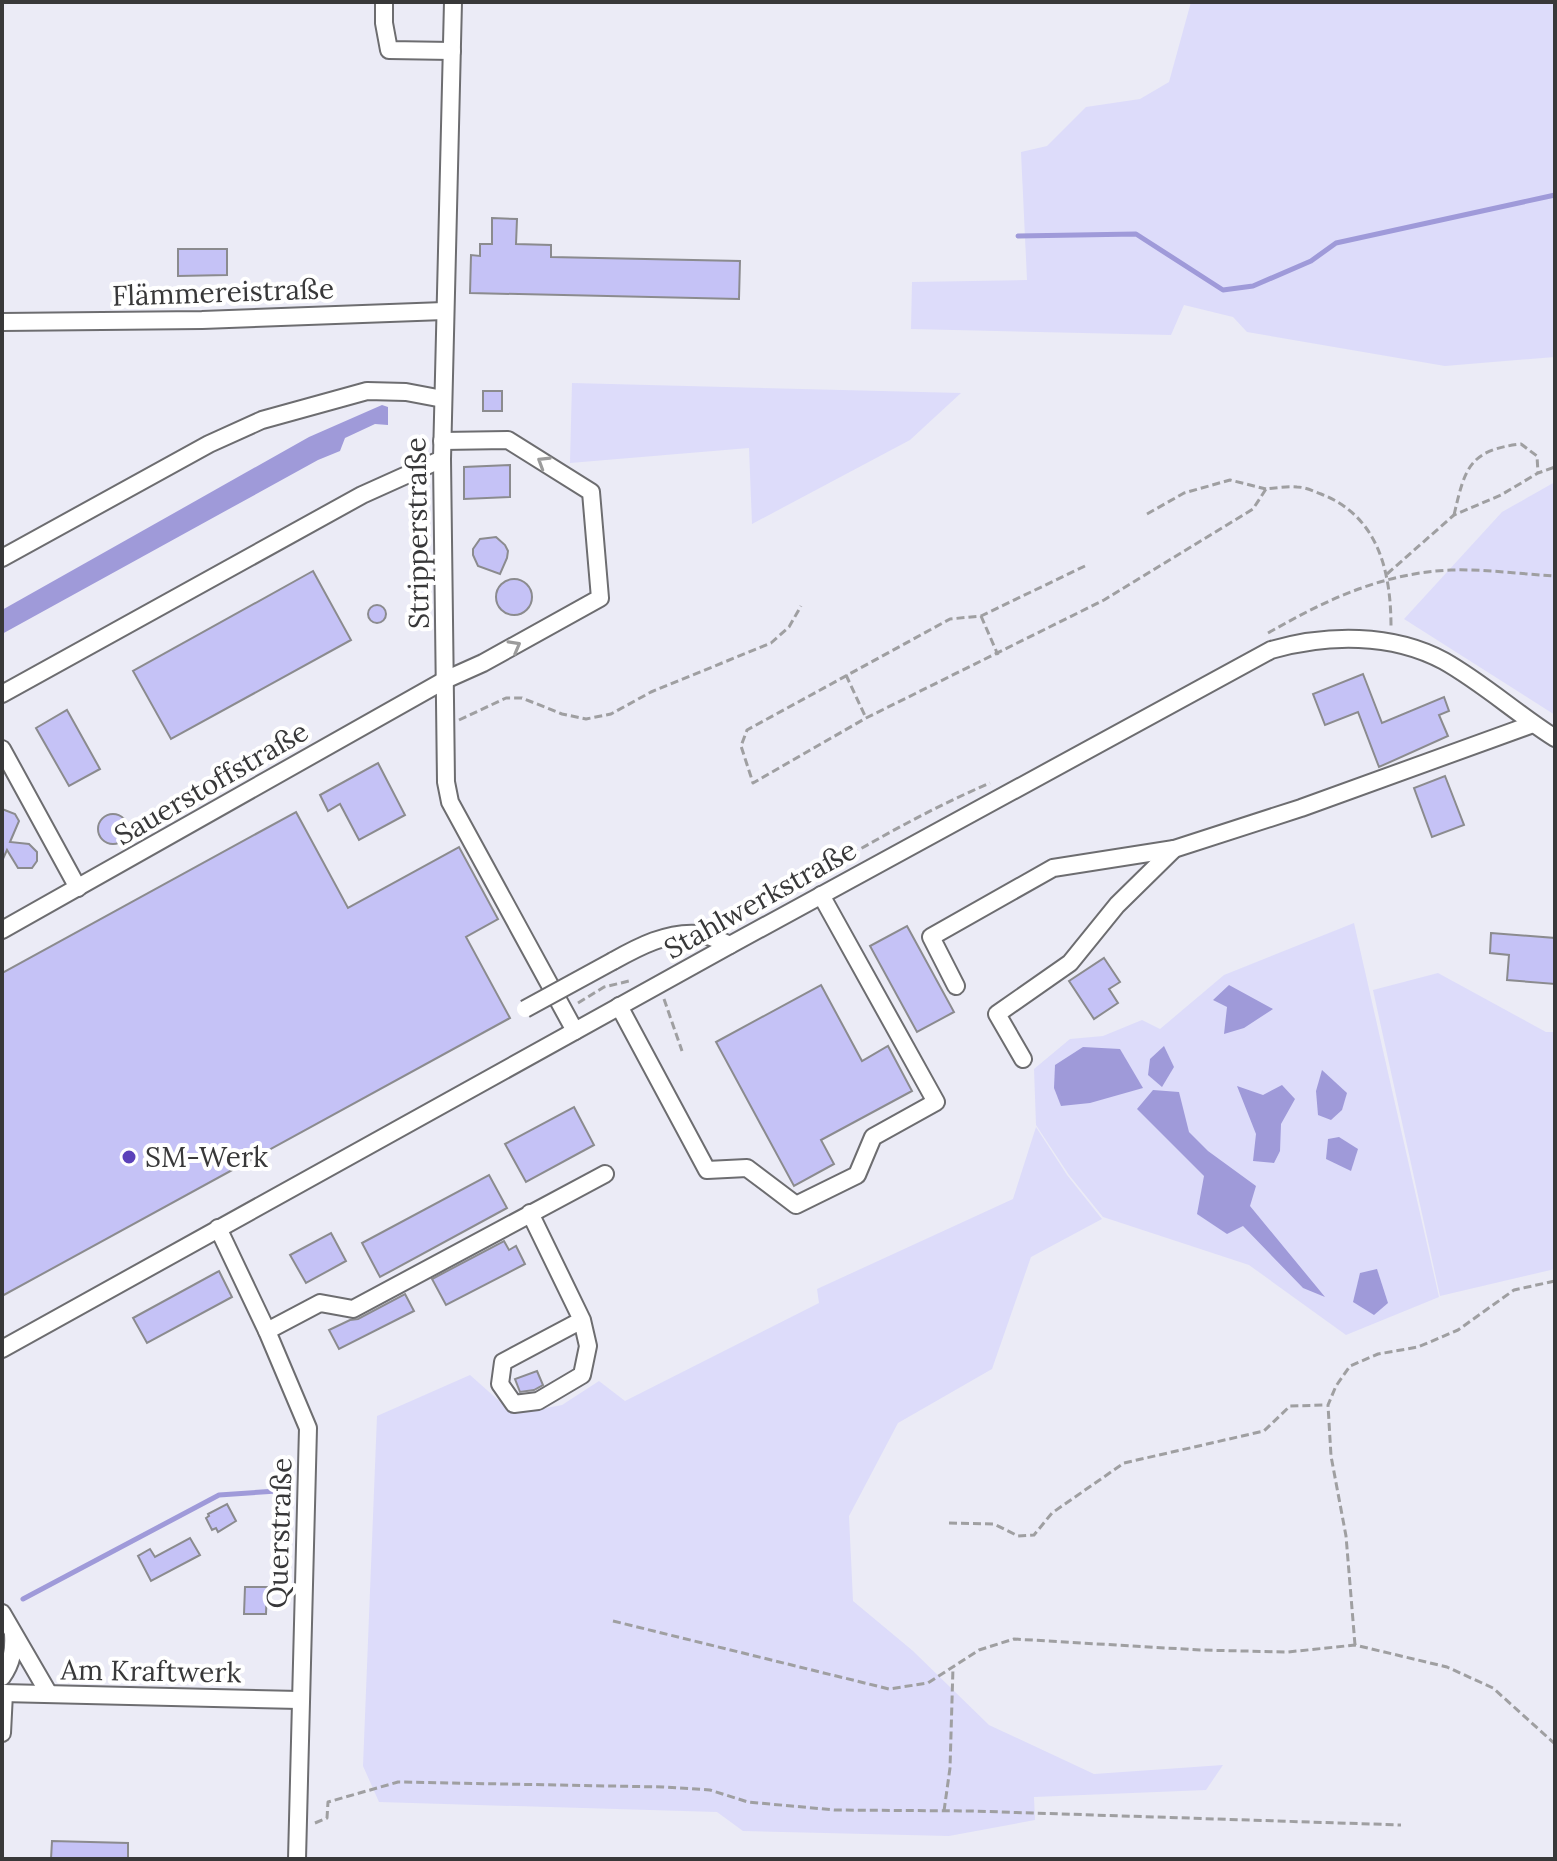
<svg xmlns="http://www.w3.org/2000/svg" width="1557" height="1861" font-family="Lora,serif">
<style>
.built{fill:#ebebf6}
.green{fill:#dddcfa}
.water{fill:#9f9ad9}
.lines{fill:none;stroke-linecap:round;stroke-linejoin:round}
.stream{stroke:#9f9ad9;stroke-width:5}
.building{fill:#c5c2f6;stroke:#8b8b8e;stroke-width:2}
.minor-casing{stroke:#6d6d70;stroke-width:20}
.path{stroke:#9f9fa1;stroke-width:3;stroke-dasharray:8 4;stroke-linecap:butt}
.minor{stroke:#fff;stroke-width:16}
.minor-bridge-casing{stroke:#6d6d70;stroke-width:20;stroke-linecap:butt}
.minor-bridge{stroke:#fff;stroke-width:16}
.oneway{stroke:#9c9c9c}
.poi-dot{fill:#5c42ba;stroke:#fff;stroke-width:3}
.labels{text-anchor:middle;stroke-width:8;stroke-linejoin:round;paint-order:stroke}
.street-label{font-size:28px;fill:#383839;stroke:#fff}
.poi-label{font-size:28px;fill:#383839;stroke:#fff;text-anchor:start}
</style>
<rect width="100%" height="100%" fill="#f4f4f7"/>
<rect class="built" x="2" y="2" width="1553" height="1857"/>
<g class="green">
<polygon points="1191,2 1555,2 1555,357 1445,366 1247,332 1233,317 1184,305 1171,335 911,329 912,282 1027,280 1021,152 1047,146 1086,107 1140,99 1169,82"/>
<polygon points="572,383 961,393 910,440 752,524 749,448 570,463"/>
<polygon points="1555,482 1555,715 1404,619 1502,512"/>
<polygon points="1354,923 1439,1297 1346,1335 1249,1265 1103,1217 1069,1175 1036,1125 1034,1069 1070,1039 1103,1036 1142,1020 1160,1029 1224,975"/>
<polygon points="1438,973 1546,1032 1555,1032 1555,1269 1440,1296 1373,990"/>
<polygon points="1036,1127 1067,1175 1102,1219 1031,1257 992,1369 898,1423 849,1516 853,1601 913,1651 989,1725 1094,1774 1223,1765 1206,1790 1034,1797 1035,1820 949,1836 743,1831 717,1812 379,1802 363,1766 377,1416 470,1375 514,1414 562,1405 599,1381 625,1401 819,1303 817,1289 1013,1199"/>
</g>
<g class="water">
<polygon points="382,405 388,407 388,425 375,424 345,438 340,451 318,460 2,634 2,610 309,437"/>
<polygon points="1229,985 1273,1009 1244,1028 1224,1034 1227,1007 1213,1000"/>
<polygon points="1164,1046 1174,1067 1162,1087 1148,1075 1150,1059"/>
<polygon points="1083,1047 1120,1049 1143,1088 1090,1103 1061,1106 1054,1088 1055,1065"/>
<polygon points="1322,1070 1347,1093 1342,1110 1331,1120 1318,1115 1316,1091"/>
<polygon points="1282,1085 1295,1099 1281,1124 1280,1151 1274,1163 1253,1161 1256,1134 1237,1086 1263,1095"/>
<polygon points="1153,1090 1179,1092 1189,1132 1208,1151 1256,1186 1250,1206 1325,1297 1303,1288 1243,1226 1227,1234 1197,1214 1204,1176 1137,1109"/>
<polygon points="1339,1137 1358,1149 1351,1171 1326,1159 1328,1139"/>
<polygon points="1377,1269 1388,1303 1374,1315 1353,1302 1360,1273"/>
</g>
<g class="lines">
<g class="stream">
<polyline points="1018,236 1136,234 1223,290 1253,286 1311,261 1336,243 1555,195"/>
<polyline points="23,1599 219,1495 277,1491"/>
</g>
</g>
<g class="building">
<polygon points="492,218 517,219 516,244 551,245 551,257 740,261 739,299 470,293 471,255 480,256 480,244 492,244"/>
<polygon points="178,249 227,249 227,275 178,276"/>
<rect x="483" y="391" width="19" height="20"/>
<polygon points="510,465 510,497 464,499 464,467"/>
<polygon points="496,537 505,545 508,551 507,558 500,574 478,566 473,555 473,549 480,539"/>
<polygon points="313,571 351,640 171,739 133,671"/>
<circle cx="514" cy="597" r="18"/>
<circle cx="377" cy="614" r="9"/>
<polygon points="1363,674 1382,723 1444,697 1449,711 1439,715 1448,736 1379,767 1358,712 1325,725 1313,694"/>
<polygon points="67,710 100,769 69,786 36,728"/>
<polygon points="378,763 405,815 359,840 340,804 328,811 320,795"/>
<polygon points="1445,776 1464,825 1432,837 1414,788"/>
<polygon points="2,809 15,814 19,821 10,842 29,844 37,852 37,861 32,868 18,868 7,850 2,861"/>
<polygon points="296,812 348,908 459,847 498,919 466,937 510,1018 2,1296 2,973"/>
<circle cx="113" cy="829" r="15"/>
<polygon points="907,926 954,1012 917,1032 870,946"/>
<polygon points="1491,933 1555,938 1555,984 1507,980 1509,955 1490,953"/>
<polygon points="1104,958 1120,982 1109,989 1118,1003 1094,1019 1069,981"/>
<polygon points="821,985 862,1061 888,1046 912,1091 821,1140 834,1164 794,1186 716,1042"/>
<polygon points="574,1107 594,1145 526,1182 505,1144"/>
<polygon points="489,1175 507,1208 380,1277 362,1243"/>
<polygon points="331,1233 346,1261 306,1283 290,1255"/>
<polygon points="504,1241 509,1250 516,1246 525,1264 446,1305 432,1279"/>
<polygon points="219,1271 232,1297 147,1343 133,1318"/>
<polygon points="405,1294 414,1311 339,1349 329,1330 350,1320 358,1319"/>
<polygon points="537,1371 543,1385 534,1390 520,1392 515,1379"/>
<polygon points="227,1504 236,1521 218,1532 216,1528 212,1530 206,1518 209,1516 208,1514"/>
<polygon points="190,1538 200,1555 151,1581 138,1556 150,1549 155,1557"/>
<polygon points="245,1587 267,1587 266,1614 244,1614"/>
<polygon points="52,1841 128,1843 128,1859 51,1859"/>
</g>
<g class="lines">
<g class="minor-casing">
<g id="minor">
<polyline points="384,2 384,23 389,50 452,51"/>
<polyline points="453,2 442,459 446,782 450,802 575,1031"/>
<polyline points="2,322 202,320 444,311"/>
<polyline points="2,558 209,444 262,420 367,391 406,392 443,399"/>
<polyline points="2,694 362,495 442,459"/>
<polyline points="2,749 78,888"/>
<polyline points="2,930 445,680 483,663 600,598 591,492 508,440 442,441"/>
<path d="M613,961C638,947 668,931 699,934C709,935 721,941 730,945"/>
<polyline points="956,986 931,937 1053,868 1174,849"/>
<polyline points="619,1006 707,1170 747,1168 796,1205 857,1175 873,1137 936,1102 821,895"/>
<polyline points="1023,1059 997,1014 1070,963 1117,905 1174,849 1301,808 1533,724"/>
<polyline points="530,1213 582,1320 588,1346 582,1375 538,1401 514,1404 500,1384 503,1362 582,1320"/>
<polyline points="218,1228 267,1331 308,1428 297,1859"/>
<polyline points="267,1331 320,1303 353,1309 605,1174"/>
<path d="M2,1349L730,945L1271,650C1327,634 1392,633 1444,661C1483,683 1517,714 1555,738"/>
<polyline points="2,1613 49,1694"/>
<path d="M2,1677C12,1663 14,1650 13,1634"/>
<polyline points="2,1693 299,1700"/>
<polyline points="2,1733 4,1693"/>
</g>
</g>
<g class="path">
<polyline points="1147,514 1184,493 1230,480 1266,489"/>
<path d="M1454,515C1465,468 1469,450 1521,444L1537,456L1538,473"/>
<path d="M1085,566L981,616L950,619L747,730L741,746L753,783L866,718L1104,600L1253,509L1266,489C1276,488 1287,486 1297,487C1305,487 1313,491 1321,494C1378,516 1391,571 1391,627"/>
<polyline points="1387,574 1454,515 1501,495 1538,473 1555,467"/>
<polyline points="981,616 998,655"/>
<path d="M1268,633C1326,600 1382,573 1451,570C1485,569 1521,574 1555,576"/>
<polyline points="846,675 866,718"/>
<polyline points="459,720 506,698 522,698 562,714 586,719 611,714 651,692 771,643 789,627 801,606"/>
<path d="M769,904C840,860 913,816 990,783"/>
<polyline points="664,999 682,1051"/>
<polyline points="578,1003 604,987 629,981"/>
<polyline points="949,1523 994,1524 1018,1536 1034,1535 1052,1513 1124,1463 1264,1431 1290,1406 1326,1405"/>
<polyline points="613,1621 889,1689 928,1683 979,1650 1014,1639 1200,1650 1288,1652 1355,1645 1447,1667 1493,1688 1555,1744"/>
<polyline points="1355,1645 1346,1536 1331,1456 1328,1405 1336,1386 1350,1366 1378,1354 1418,1347 1458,1330 1514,1290 1555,1281"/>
<polyline points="944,1811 950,1768 953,1667"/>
<polyline points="315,1823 327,1818 328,1802 398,1782 663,1787 710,1790 748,1802 835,1810 971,1811 1401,1825"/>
</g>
<use href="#minor" class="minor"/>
<g class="minor-bridge-casing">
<polyline id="minor-bridge" points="525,1009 613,961"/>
</g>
<use href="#minor-bridge" class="minor-bridge"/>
</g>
<defs><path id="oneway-chevron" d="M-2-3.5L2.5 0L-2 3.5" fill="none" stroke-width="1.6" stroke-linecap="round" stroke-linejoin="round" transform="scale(2)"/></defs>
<g class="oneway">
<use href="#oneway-chevron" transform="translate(543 462) rotate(-148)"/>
<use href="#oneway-chevron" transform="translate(515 646) rotate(-29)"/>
</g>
<circle class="poi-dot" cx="129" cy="1157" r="8"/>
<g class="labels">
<g class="street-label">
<text transform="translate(223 292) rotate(-2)" y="10">Flämmereistraße</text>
<text transform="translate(417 533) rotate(-91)" y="10">Stripperstraße</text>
<text transform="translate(211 783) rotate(-30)" y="10">Sauerstoffstraße</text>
<text transform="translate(760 899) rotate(-29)" y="10">Stahlwerkstraße</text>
<text transform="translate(279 1533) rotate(-88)" y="10">Querstraße</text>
<text transform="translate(151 1671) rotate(1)" y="10">Am Kraftwerk</text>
</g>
<g class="poi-label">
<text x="145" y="1167">SM-Werk</text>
</g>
</g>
<rect width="1557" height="1861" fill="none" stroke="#383839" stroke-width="8"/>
</svg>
